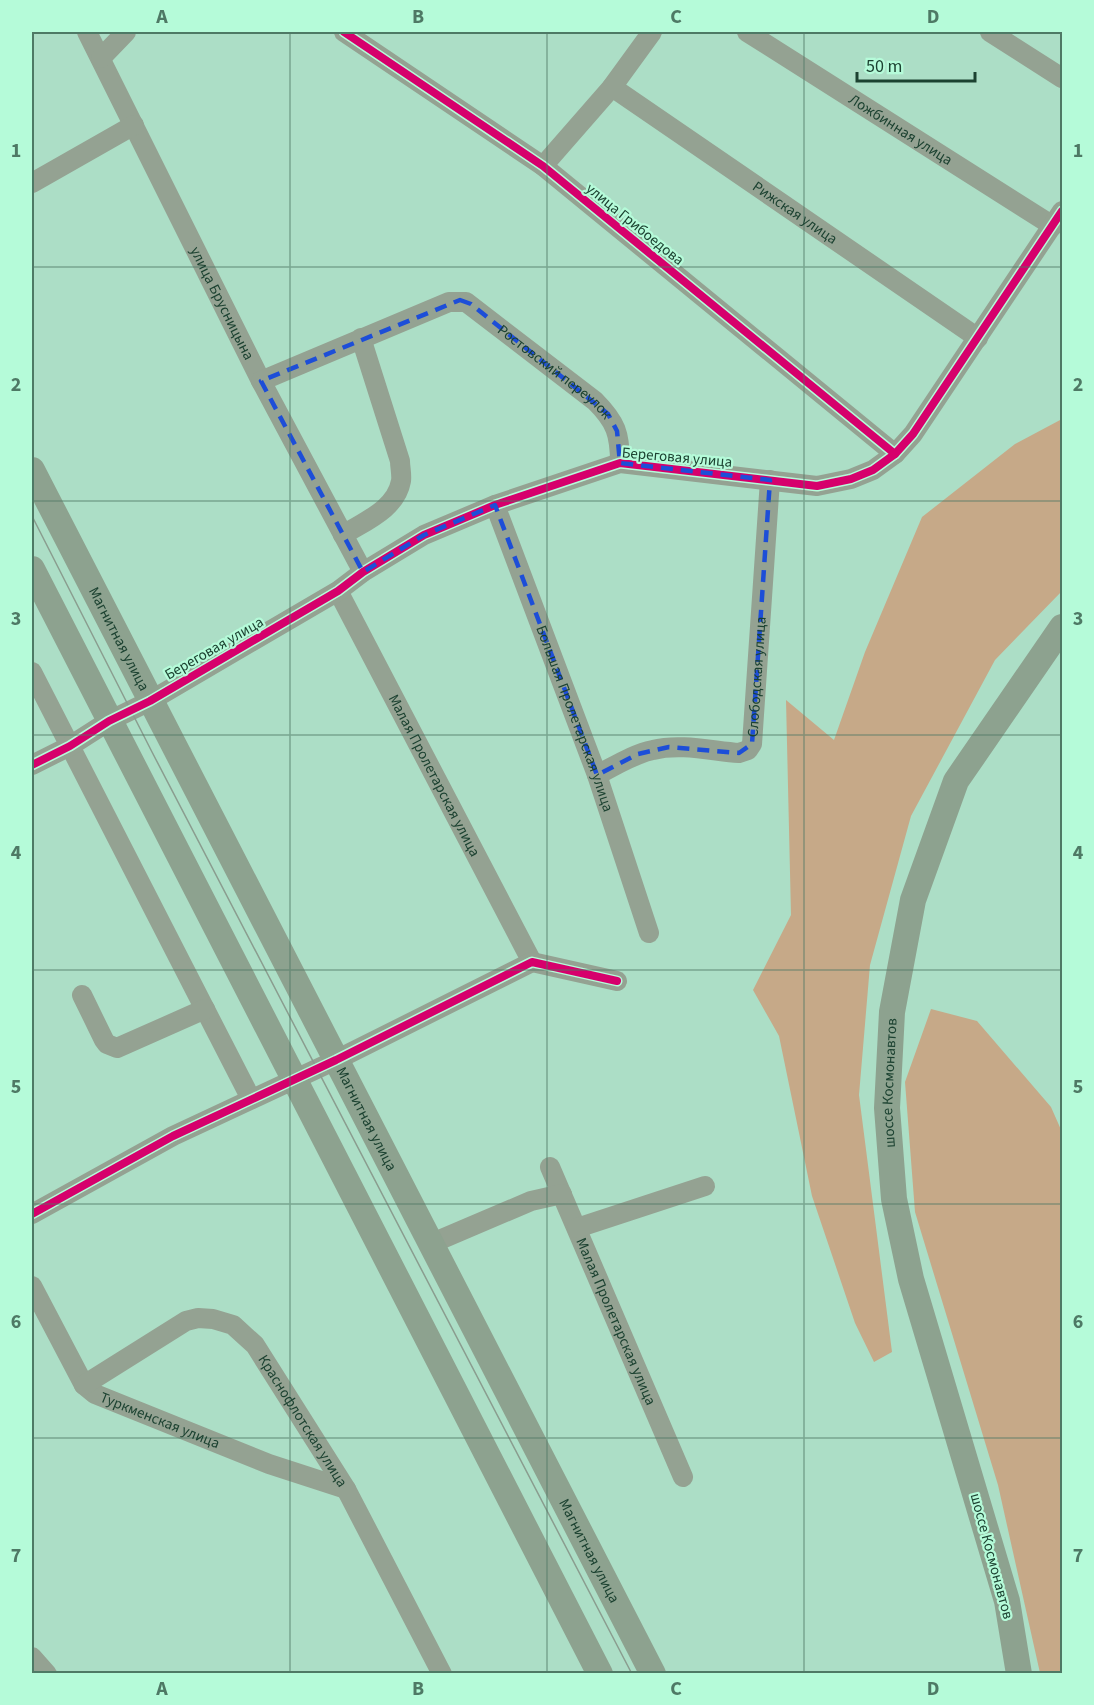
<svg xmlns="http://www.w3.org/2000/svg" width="1094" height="1705" font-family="'Source Sans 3',sans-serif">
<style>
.forest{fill:#c6a988}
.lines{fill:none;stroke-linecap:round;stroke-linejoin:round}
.minor{stroke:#94a292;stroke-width:20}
.major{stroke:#8da28f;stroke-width:26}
.tram{stroke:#8a9d8f;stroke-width:1.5}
.cycleway-casing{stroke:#b5fbd9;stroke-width:11}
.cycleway{stroke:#d6006c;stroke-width:8}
.marked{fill:none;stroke:#1d4ed8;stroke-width:4.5;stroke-dasharray:12 8;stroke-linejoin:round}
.grid{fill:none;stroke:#4e7965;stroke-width:1.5;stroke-opacity:0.55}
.labels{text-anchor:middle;stroke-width:4.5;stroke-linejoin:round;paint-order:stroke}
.street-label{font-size:15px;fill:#1c4231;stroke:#b5fbd9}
.neatline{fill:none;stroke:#4e7965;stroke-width:2}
.grid-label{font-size:20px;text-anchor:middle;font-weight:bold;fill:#4e7965}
</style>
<rect width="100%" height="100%" fill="#acdec6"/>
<g class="forest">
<polygon points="1062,419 1062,591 995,660 911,816 870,965 859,1095 892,1352 874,1362 855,1323 812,1196 779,1036 753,990 791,915 786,700 834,740 865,652 922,517 1015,444"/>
<polygon points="931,1009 977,1021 1051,1107 1062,1132 1062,1673 1040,1673 998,1485 915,1212 905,1082"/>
</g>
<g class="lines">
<g class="minor">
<path id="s1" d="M87,32L261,381L363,572"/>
<polyline points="344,32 543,166 895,454"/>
<path id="s2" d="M747,32L1053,226"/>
<polyline points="990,32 1062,78"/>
<polyline points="101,58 126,32"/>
<path id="s3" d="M612,87L978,338"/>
<polyline points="543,166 612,87 652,32"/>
<polyline points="32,183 134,125"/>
<path id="s4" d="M261,381L449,302H466L595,401C616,422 620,434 620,463"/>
<path id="s5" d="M495,505L597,775L649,933"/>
<path d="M343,535C365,521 396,509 401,481C402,475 400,467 400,461L361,338"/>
<path id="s6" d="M338,591L532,962"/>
<polyline points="32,672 251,1099"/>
<polyline points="32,765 70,746 109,721 150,701 338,591 363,572 424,535 495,505 620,463 817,486 851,479 873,470 895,454 913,434 1062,211"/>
<path id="s7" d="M597,775C615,766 633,754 653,750C680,743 712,751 739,753L748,750L752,744L770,480"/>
<polyline points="82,995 104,1040 107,1044 117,1048 205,1009"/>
<path id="s8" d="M550,1167L683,1477"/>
<polyline points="32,1214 173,1136 336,1060 532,962 617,981"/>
<polyline points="577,1228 705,1186"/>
<polyline points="430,1244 531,1201 562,1194"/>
<path id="s9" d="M32,1286L84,1385L95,1394L269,1464L346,1489"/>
<path id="s10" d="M84,1385L186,1321L198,1318L213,1319L233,1325L255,1345L346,1489L442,1674"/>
<polyline points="32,1657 47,1674"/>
</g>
<g class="major">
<path id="s11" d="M32,470L653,1674"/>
<polyline points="32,569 600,1674"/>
<path id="s12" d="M1019,1674L1007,1601L911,1279L894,1199L887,1108L892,1012L913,900L956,781L1062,627"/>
</g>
<polyline class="tram" points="32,516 152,752 632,1674"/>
<g class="cycleway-casing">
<g id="cycleway">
<polyline points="344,32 543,166 895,454"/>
<polyline points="32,765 70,746 109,721 150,701 338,591 363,572 424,535 495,505 620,463 817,486 851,479 873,470 895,454 913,434 1062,211"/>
<polyline points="32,1214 173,1136 336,1060 532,962 617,981"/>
</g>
</g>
<use href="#cycleway" class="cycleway"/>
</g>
<path class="marked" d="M460,300L471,304L608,414L617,431L620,463L770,480L752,744L739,753L669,747L638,754L597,775L495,505L424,535L363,572L261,381Z"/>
<path class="grid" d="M290,32V1674M547,32V1674M804,32V1674M32,267H1062M32,501H1062M32,735H1062M32,970H1062M32,1204H1062M32,1438H1062"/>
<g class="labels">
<g class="street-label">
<text dy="5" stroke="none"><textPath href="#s2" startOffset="182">Ложбинная улица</textPath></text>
<text dy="5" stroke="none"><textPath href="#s3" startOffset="222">Рижская улица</textPath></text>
<text transform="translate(635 224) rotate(39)" y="5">улица Грибоедова</text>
<text dy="5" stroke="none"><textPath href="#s1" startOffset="303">улица Брусницына</textPath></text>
<text dy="5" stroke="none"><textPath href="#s4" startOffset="334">Ростовский переулок</textPath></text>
<text transform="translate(677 457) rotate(5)" y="5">Береговая улица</text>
<text dy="5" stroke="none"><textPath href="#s11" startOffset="190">Магнитная улица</textPath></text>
<text transform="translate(214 648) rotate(-30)" y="5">Береговая улица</text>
<text dy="5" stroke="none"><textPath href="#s7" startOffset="232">Слободская улица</textPath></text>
<text dy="5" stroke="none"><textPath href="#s5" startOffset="228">Большая Пролетарская улица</textPath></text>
<text dy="5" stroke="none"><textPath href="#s6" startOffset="208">Малая Пролетарская улица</textPath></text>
<text dy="5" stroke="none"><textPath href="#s12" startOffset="608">шоссе Космонавтов</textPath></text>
<text dy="5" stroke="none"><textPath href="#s11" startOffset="730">Магнитная улица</textPath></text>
<text dy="5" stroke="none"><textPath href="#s8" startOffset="168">Малая Пролетарская улица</textPath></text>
<text dy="5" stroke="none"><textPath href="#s9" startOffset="196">Туркменская улица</textPath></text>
<text dy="5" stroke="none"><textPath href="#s10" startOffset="288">Краснофлотская улица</textPath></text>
<text dy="5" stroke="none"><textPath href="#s11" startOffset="1216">Магнитная улица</textPath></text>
<text transform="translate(992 1556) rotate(75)" y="5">шоссе Космонавтов</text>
</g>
</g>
<rect width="1094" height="1705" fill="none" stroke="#b5fbd9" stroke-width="66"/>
<path d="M857 72v9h118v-9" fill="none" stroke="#1c4231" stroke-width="3"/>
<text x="866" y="72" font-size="18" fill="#1c4231" stroke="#b5fbd9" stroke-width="4.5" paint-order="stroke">50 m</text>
<rect x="33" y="33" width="1028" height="1639" class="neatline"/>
<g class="grid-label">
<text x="162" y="23">A</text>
<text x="418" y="23">B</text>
<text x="676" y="23">C</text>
<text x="933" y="23">D</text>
<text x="16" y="157">1</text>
<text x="1078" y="157">1</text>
<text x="16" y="391">2</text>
<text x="1078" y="391">2</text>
<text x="16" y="625">3</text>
<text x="1078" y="625">3</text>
<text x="16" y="859">4</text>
<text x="1078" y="859">4</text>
<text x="16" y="1093">5</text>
<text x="1078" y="1093">5</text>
<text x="16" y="1328">6</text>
<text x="1078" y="1328">6</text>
<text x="16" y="1562">7</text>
<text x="1078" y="1562">7</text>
<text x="162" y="1695">A</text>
<text x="418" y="1695">B</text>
<text x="676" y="1695">C</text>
<text x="933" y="1695">D</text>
</g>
</svg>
